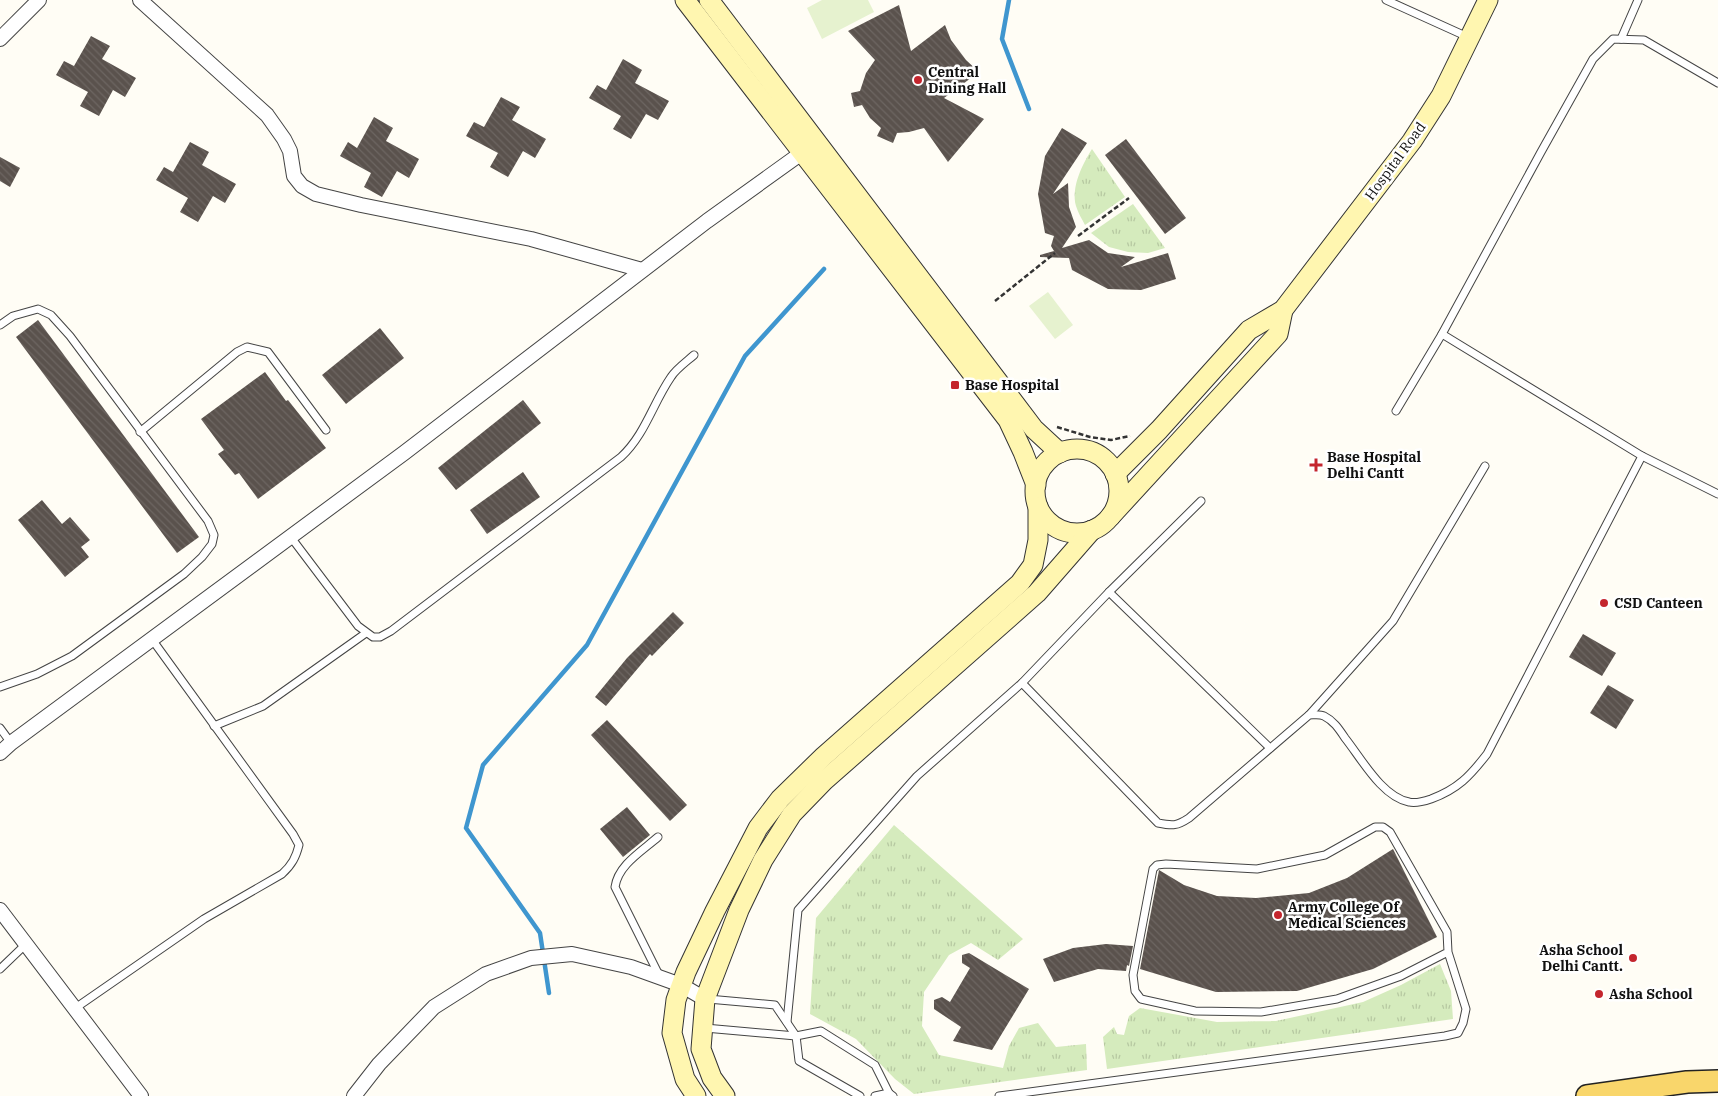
<svg xmlns="http://www.w3.org/2000/svg" width="1718" height="1096" font-family="'IBM Plex Serif',serif">
<style>
.grass{fill:url(#grass-tufts)}
.pitch{fill:#e6f2cf}
.lines{fill:none;stroke-linecap:round;stroke-linejoin:round}
.stream{stroke:#3f96cf;stroke-width:4.5}
.building{fill:url(#building-back-hatch)}
.lane-casing{stroke:#444;stroke-width:9}
.street-casing{stroke:#444;stroke-width:16}
.secondary-casing{stroke:#333;stroke-width:21}
.primary-casing{stroke:#222;stroke-width:24}
.path{stroke:#333;stroke-width:2.5;stroke-dasharray:5 2.5;stroke-linecap:butt}
.lane{stroke:#fff;stroke-width:7}
.street{stroke:#fff;stroke-width:14}
.secondary{stroke:#fff6b0;stroke-width:19}
.primary{stroke:#f9d66b;stroke-width:21}
.poi-dot{fill:#c4262e;stroke:#fff;stroke-width:2}
.labels{text-anchor:middle;stroke-width:5;stroke-linejoin:round;paint-order:stroke}
.poi-label{font-size:14px;font-weight:bold;fill:#111;stroke:#fff;text-anchor:start}
.street-label{font-size:14px;fill:#111;stroke:#fff}
</style>
<defs>
<pattern id="grass-tufts" width="24" height="20" patternUnits="userSpaceOnUse" patternTransform="scale(1.25)"><rect width="24" height="20" fill="#d5ebbd"/><path d="M3 7l-1-3M5 7V3M7 7l1-3M15 17l-1-3M17 17v-4M19 17l1-3" fill="none" stroke="#b6c8a1"/></pattern>
<pattern id="building-back-hatch" width="6" height="6" patternUnits="userSpaceOnUse" patternTransform="scale(1.25)"><rect width="6" height="6" fill="#5a524d"/><path d="M-1 5l2 2M0 0l6 6M5-1l2 2" fill="none" stroke="#6d6662"/></pattern>
</defs>
<rect width="100%" height="100%" fill="#fffdf5"/>
<g class="grass">
<path d="M1092,149L1125,197L1085,225C1082,219 1078,213 1076,206C1071,187 1082,165 1092,149Z"/>
<polygon points="1133,204 1165,248 1148,253 1128,252 1109,247 1091,233"/>
<polygon points="894,825 1023,939 998,960 971,943 949,955 924,992 922,1026 939,1055 1003,1068 1009,1046 1019,1028 1038,1023 1056,1047 1086,1044 1087,1070 914,1094 895,1079 856,1039 810,1014 816,918"/>
<polygon points="1440,964 1451,991 1453,1019 1107,1069 1103,1037 1114,1027 1117,1034 1124,1035 1129,1016 1140,1008 1217,1022 1276,1021 1363,1002 1401,985"/>
</g>
<g class="pitch">
<polygon points="822,0 868,0 874,12 822,39 807,8"/>
<polygon points="1048,292 1073,325 1055,339 1029,306"/>
</g>
<g class="lines">
<g class="stream">
<polyline points="1009,0 1002,39 1029,109"/>
<polyline points="549,993 540,933 466,828 483,765 587,645 745,356 824,269"/>
</g>
</g>
<g class="building">
<polygon points="899,5 911,51 945,25 951,40 966,60 979,72 944,98 984,119 948,162 924,128 909,132 897,133 893,143 877,136 881,128 870,118 862,105 854,107 851,93 860,91 866,73 875,60 848,31"/>
<polygon points="91,36 110,46 102,59 136,78 125,97 113,90 99,116 80,106 88,92 56,75 64,61 74,66"/>
<polygon points="623,59 642,70 635,83 669,101 658,120 646,114 631,139 613,129 621,116 589,98 597,85 606,90"/>
<polygon points="501,97 520,107 512,120 546,139 535,158 523,151 508,177 490,167 498,153 466,136 474,122 484,127"/>
<polygon points="374,117 393,128 386,141 419,159 409,178 397,171 382,197 364,187 371,173 340,156 348,142 357,148"/>
<polygon points="1062,128 1087,143 1053,194 1068,183 1069,207 1076,227 1062,248 1089,240 1108,253 1135,257 1121,267 1168,253 1176,279 1141,290 1108,289 1072,270 1069,258 1040,257 1040,255 1054,251 1051,246 1054,236 1045,233 1038,194 1045,156"/>
<polygon points="1126,139 1186,218 1165,234 1105,155"/>
<polygon points="190,142 209,152 202,165 236,184 225,203 213,196 198,222 180,212 188,198 156,180 164,167 173,172"/>
<polygon points="0,157 20,168 10,187 0,181"/>
<polygon points="38,320 199,537 177,553 16,337"/>
<polygon points="380,328 404,358 346,404 322,375"/>
<polygon points="265,372 286,401 288,400 326,448 258,499 239,473 235,475 218,454 224,450 201,419"/>
<polygon points="523,400 541,423 456,490 438,468"/>
<polygon points="523,472 540,497 487,534 470,510"/>
<polygon points="42,500 62,524 70,517 90,540 81,547 89,557 65,577 18,520"/>
<polygon points="673,612 684,623 652,656 650,654 606,706 595,697 627,658"/>
<polygon points="1583,634 1616,653 1602,676 1569,657"/>
<polygon points="1608,685 1634,700 1616,729 1590,713"/>
<polygon points="607,720 687,805 670,821 591,735"/>
<polygon points="627,807 650,835 623,857 600,829"/>
<polygon points="1393,849 1437,937 1373,969 1297,991 1216,992 1140,969 1159,870 1184,885 1217,896 1256,898 1309,893 1347,878"/>
<polygon points="1106,944 1133,946 1129,966 1127,965 1126,971 1098,969 1054,982 1043,959 1073,948"/>
<polygon points="969,953 1029,989 992,1050 953,1041 961,1027 934,1009 934,1000 942,997 950,1002 970,968 962,963 962,955"/>
</g>
<g class="lines">
<g class="lane-casing">
<g id="lane">
<polyline points="1386,0 1470,38"/>
<polyline points="1621,39 1638,0"/>
<polyline points="0,325 13,316 38,309 51,315 70,336 208,521 214,535 212,544 202,557 184,574 72,656 37,674 0,687"/>
<polyline points="1442,334 1642,456 1718,494"/>
<polyline points="1396,411 1442,334 1541,152 1593,59 1613,39 1644,40 1718,83"/>
<polyline points="140,432 237,352 247,347 268,352 326,430"/>
<path d="M290,536L358,626L373,637H380L391,631L621,457C645,435 653,403 671,377C676,369 686,362 694,355"/>
<polyline points="1109,592 1270,748"/>
<path d="M1022,683L1158,823C1173,826 1177,826 1189,818L1309,715C1314,715 1320,714 1324,716C1334,721 1339,729 1345,738C1361,758 1382,797 1409,802C1416,804 1425,801 1431,799C1458,789 1470,776 1487,754L1642,456"/>
<polyline points="1309,715 1393,621 1485,466"/>
<polyline points="214,726 263,706 366,633"/>
<polyline points="0,728 11,743"/>
<path d="M658,837C642,851 618,865 615,887L659,975"/>
<polyline points="0,969 25,945"/>
<polyline points="708,999 775,1005 796,1036 821,1031 875,1065 889,1093"/>
<path d="M74,1009L204,919L282,874C292,865 296,857 299,845L293,834L151,638"/>
<polyline points="787,1022 798,910 917,776 1022,683 1109,592 1201,501"/>
<polyline points="705,1028 796,1036 799,1061 860,1096"/>
<polyline points="875,1096 889,1093 893,1096"/>
<polyline points="999,1096 1445,1036 1458,1033 1463,1023 1466,1009 1448,952 1447,932 1390,832 1383,827 1375,827 1325,855 1257,869 1166,864 1157,865 1153,869 1133,975 1135,991 1141,999 1195,1011 1261,1012 1337,999 1401,976 1448,952"/>
</g>
</g>
<g class="street-casing">
<g id="street">
<polyline points="140,0 267,115 284,139 290,151 294,176 302,186 316,194 361,205 531,239 642,270"/>
<polyline points="0,39 39,0"/>
<polyline points="0,753 11,743 404,453 707,221 810,147"/>
<polyline points="0,910 141,1096"/>
<polyline points="354,1096 379,1064 434,1007 486,974 531,958 572,954 631,967 681,985 705,999"/>
</g>
</g>
<g class="secondary-casing">
<g id="secondary">
<polyline points="685,0 1008,420 1023,452 1036,485"/>
<polyline points="709,0 1034,429 1060,453"/>
<circle cx="1077" cy="491" r="42"/>
<polyline points="1115,474 1159,430 1249,330 1283,310 1412,141 1441,96 1488,0"/>
<polyline points="1110,517 1278,334 1283,310"/>
<polyline points="696,1096 685,1079 672,1033 676,1000 686,972 715,911 758,828 780,799 824,756 1020,583 1033,565 1038,540 1038,507"/>
<polyline points="725,1096 712,1078 701,1049 705,999 739,910 763,860 792,814 824,781 1037,593 1092,530"/>
</g>
</g>
<g class="primary-casing">
<polyline id="primary" points="1587,1096 1687,1082 1718,1081"/>
</g>
<g class="path">
<polyline points="1078,236 1129,198"/>
<polyline points="995,301 1055,253"/>
<polyline points="1057,427 1090,437 1111,440 1130,436"/>
</g>
<use href="#lane" class="lane"/>
<use href="#street" class="street"/>
<use href="#secondary" class="secondary"/>
<use href="#primary" class="primary"/>
</g>
<g class="poi-dot">
<circle cx="918" cy="80" r="5"/>
<rect x="950" y="380" width="10" height="10" rx="2.5"/>
<path d="M1313.5 457.5h5v5h5v5h-5v5h-5v-5h-5v-5h5z"/>
<circle cx="1604" cy="603" r="5"/>
<circle cx="1278" cy="915" r="5"/>
<circle cx="1633" cy="958" r="5"/>
<circle cx="1599" cy="994" r="5"/>
</g>
<g class="labels">
<g class="poi-label">
<text x="928" y="77">Central<tspan x="928" dy="16">Dining Hall</tspan></text>
<text x="965" y="390">Base Hospital</text>
<text x="1327" y="462">Base Hospital<tspan x="1327" dy="16">Delhi Cantt</tspan></text>
<text x="1614" y="608">CSD Canteen</text>
<text x="1288" y="912">Army College Of<tspan x="1288" dy="16">Medical Sciences</tspan></text>
<text x="1623" y="955" text-anchor="end">Asha School<tspan x="1623" dy="16">Delhi Cantt.</tspan></text>
<text x="1609" y="999">Asha School</text>
</g>
<g class="street-label">
<text transform="translate(1395 161) rotate(-54)" y="5">Hospital Road</text>
</g>
</g>
</svg>
